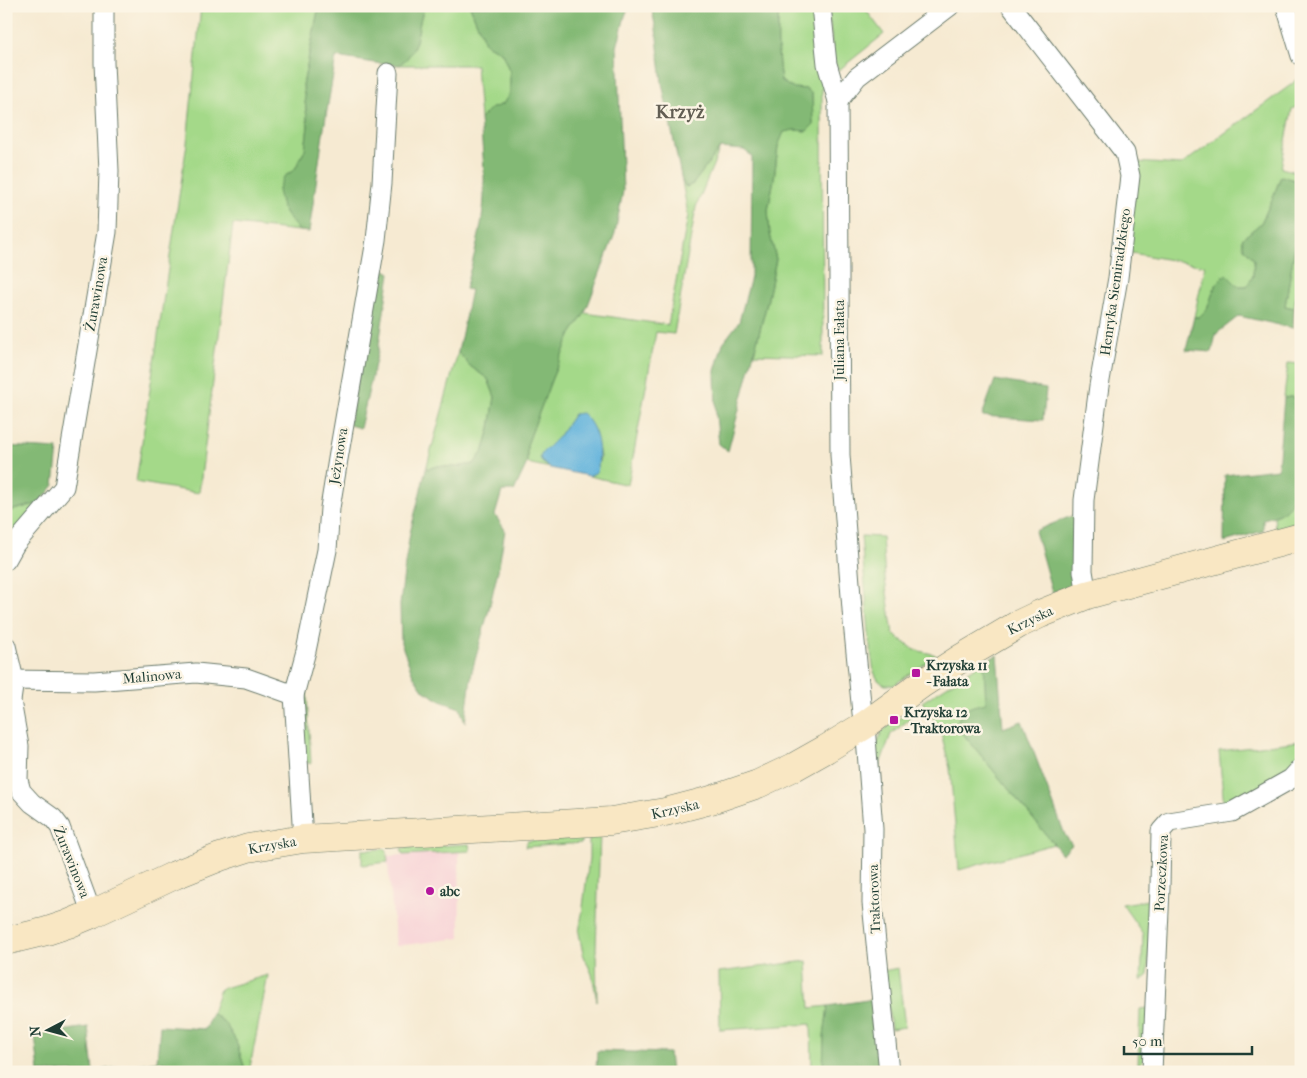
<svg xmlns="http://www.w3.org/2000/svg" width="1307" height="1078" font-family="'IM FELL French Canon',serif">
<style>
.built{fill:#f7cfd5}
.green{fill:#a4d989;stroke:#628b5e}
.forest{fill:#83b975;stroke:#517b54}
.water{fill:#61b2dc;stroke:#407888}
.lines{fill:none;stroke-linecap:round;stroke-linejoin:round}
.street-casing{stroke:#6a7a6b;stroke-width:21}
.secondary-casing{stroke:#6a7a6b;stroke-width:29}
.street{stroke:#fff;stroke-width:19}
.secondary{stroke:#f9e7c3;stroke-width:28}
.poi-dot{fill:#b5179e;stroke:#fcf5e5;stroke-width:2}
.labels{text-anchor:middle;stroke-width:5;stroke-linejoin:round;paint-order:stroke}
.street-label{font-size:14px;fill:#1f3d34;stroke:#fcf5e5}
.poi-label{font-size:14px;font-weight:bold;fill:#1f3d34;stroke:#fcf5e5;text-anchor:start}
.district-label{font-size:19px;font-weight:bold;fill:#625e53;stroke:#fcf5e5}
</style>
<rect width="100%" height="100%" fill="#fcf5e5"/>
<filter id="ink" filterUnits="userSpaceOnUse"><feTurbulence type="fractalNoise" baseFrequency=".02" numOctaves="2"/><feDisplacementMap in="SourceGraphic" scale="10" xChannelSelector="R" yChannelSelector="G"/><feConvolveMatrix kernelMatrix="1 2 1 2 8 2 1 2 1" color-interpolation-filters="sRGB"/></filter>
<filter id="wash" filterUnits="userSpaceOnUse"><feTurbulence type="fractalNoise" baseFrequency=".0096" numOctaves="4" result="noise"/><feDisplacementMap in="SourceGraphic" scale="20" xChannelSelector="R" yChannelSelector="G"/><feGaussianBlur stdDeviation="1.12" result="paint"/><feColorMatrix in="noise" values="0 0 0 0 0 0 0 0 0 0 0 0 0 0 0 0 0 1.4 0 .05"/><feComposite in="paint" operator="in"/></filter>
<g filter="url(#wash)">
<rect width="100%" height="100%" fill="#f6ead2"/>
<polygon class="built" points="459,852 460,938 396,946 387,856"/>
<g class="green">
<polygon points="201,6 319,6 303,85 308,126 305,150 295,169 284,177 282,208 299,231 233,224 199,493 136,482 187,143"/>
<path d="M425,6H470L485,43L502,53L510,72V93L503,104L490,109L480,119L476,65H399C402,62 406,60 408,57C420,43 417,22 425,6Z"/>
<path d="M779,6H815L827,88L822,89L823,356L754,354L767,303L776,259L770,234L768,210L774,179L778,146L783,132L794,130L807,131L813,125L812,94L807,89L792,88L781,81C777,54 777,33 779,6Z"/>
<polygon points="828,6 863,6 884,34 839,70 834,62"/>
<polygon points="1301,74 1301,105 1292,109 1281,168 1293,171 1301,171 1301,182 1281,176 1272,200 1261,223 1242,239 1244,248 1254,259 1253,276 1247,286 1238,286 1226,275 1216,284 1207,309 1199,317 1194,317 1205,266 1126,252 1136,162 1181,165 1292,84"/>
<polygon points="720,148 696,207 674,334 656,332 628,485 589,476 597,472 600,457 596,435 574,414 558,437 543,452 542,462 550,468 527,463 527,445 552,378 571,334 585,313 668,325 688,215 682,181 686,187 693,184"/>
<polygon points="1301,211 1301,263 1294,308 1285,306"/>
<polygon points="458,352 470,366 488,379 495,397 490,428 484,450 474,464 456,467 438,466 426,469"/>
<polygon points="1288,363 1301,364 1301,398 1290,397 1284,398"/>
<polygon points="1301,492 1301,521 1275,528 1274,517 1286,509 1295,493"/>
<polygon points="40,503 6,547 6,512"/>
<polygon points="861,536 882,537 885,579 893,634 915,650 937,655 894,685 885,685 878,680 874,672 870,646"/>
<polygon points="984,662 986,704 974,706 960,730 1054,844 959,870 950,768 940,729 926,706 922,702"/>
<polygon points="306,681 311,764 303,761 299,711"/>
<polygon points="907,713 911,718 891,734 879,767 879,771 873,772 872,746 877,744 882,731"/>
<polygon points="1301,741 1301,758 1289,771 1224,807 1219,751"/>
<polygon points="600,834 596,948 597,1001 592,974 583,954 579,933 583,907 589,859 589,836"/>
<polygon points="580,837 582,843 525,847 527,841"/>
<polygon points="469,844 470,851 403,855 401,848"/>
<polygon points="386,849 388,862 362,865 362,850"/>
<polygon points="1149,900 1152,905 1148,975 1141,981 1143,934 1122,904"/>
<polygon points="807,961 810,1008 828,1006 824,1037 823,1072 812,1072 811,1024 720,1030 719,972"/>
<polygon points="898,968 905,1027 891,1029 883,971"/>
<polygon points="268,975 249,1072 247,1072 245,1069 236,1041 225,1023 212,1013 220,989"/>
<path d="M1148,1008C1148,1027 1153,1052 1138,1066L1140,1009Z"/>
<polygon points="157,1061 155,1072 131,1072 127,1066"/>
</g>
<g class="forest">
<path d="M319,6H425C417,22 420,43 408,57C406,60 402,62 399,65L382,64L336,57L323,134L309,232L299,231L292,222L282,208L278,190L284,177L295,169L305,150L308,126L303,85Z"/>
<path d="M470,6H629L625,16L617,47L623,191L615,233L585,313L571,334L552,378L527,445V463L514,491H502L495,515L505,530L499,566L488,613L472,671L465,723L460,708L443,702L424,691L413,675L401,643L400,605L405,564L410,533L426,469L438,466L456,467L474,464L484,450L490,428L495,397L488,379L470,366L458,352L471,290L465,289C473,259 483,228 484,197C485,171 482,144 480,119L490,109L503,104L510,93V72L502,53L485,43Z"/>
<path d="M651,6H779C777,33 777,54 781,81L792,88L807,89L812,94L813,125L807,131L794,130L784,132L778,146L774,179L768,210L770,234L776,259L767,303L728,451L719,444L716,416L715,371L723,343L739,322L751,277L752,156L744,150L720,148L693,184L686,187L682,181L662,83L656,29Z"/>
<polygon points="1281,176 1301,182 1301,211 1285,306 1294,308 1293,328 1239,316 1216,334 1212,352 1186,350 1194,317 1199,317 1207,309 1216,284 1226,274 1238,286 1247,286 1253,276 1254,259 1244,248 1242,239 1261,223 1272,200"/>
<polygon points="378,270 385,270 390,273 378,351 360,428 349,425"/>
<polygon points="995,380 1046,389 1043,420 982,416"/>
<path d="M1290,397L1301,398V492L1295,493C1290,511 1280,515 1263,519V531L1224,542L1225,475L1278,469L1284,398Z"/>
<polygon points="6,446 58,449 54,485 40,503 6,512"/>
<polygon points="1079,513 1078,584 1052,592 1035,531"/>
<path d="M997,655L1003,728L1022,721L1065,835L1072,845L1062,854L960,730L957,722C963,707 972,706 986,703L984,662Z"/>
<polygon points="874,999 883,1072 823,1072 824,1037 828,1006"/>
<polygon points="212,1013 225,1023 236,1041 245,1069 247,1072 179,1072 174,1065 157,1061 160,1026 205,1029"/>
<polygon points="88,1027 93,1071 127,1066 131,1072 39,1072 35,1035"/>
<polygon points="597,1051 669,1053 671,1072 596,1072"/>
</g>
<path class="water" d="M582,413C599,428 601,451 597,472L589,476L550,468L542,462L540,457L543,452L558,437L574,414Z"/>
</g>
<g filter="url(#ink)">
<g class="lines">
<g class="street-casing">
<g id="street">
<polyline points="821,6 827,64 838,101 840,455 853,622 862,713 865,725 873,829 872,903 889,1072"/>
<polyline points="1011,6 1125,153 1130,176 1118,278 1099,386 1084,500 1083,571 1087,595"/>
<polyline points="1286,6 1301,56"/>
<polyline points="838,101 857,77 950,6"/>
<polyline points="6,560 15,544 64,487 107,232 109,171 104,63 104,6"/>
<polyline points="6,646 14,680 11,701 19,746 18,780 21,791 32,803 53,818 60,827 92,914"/>
<polyline points="6,680 94,681 196,673 246,678 294,695"/>
<polyline points="303,839 294,695 306,651 327,550 330,508 338,459 376,240 382,183 388,73"/>
<polyline points="1152,1072 1160,888 1161,831 1169,822 1232,812 1291,779 1301,768"/>
</g>
</g>
<g class="secondary-casing">
<polyline id="secondary" points="6,941 47,931 68,924 92,914 175,875 220,857 248,848 303,839 611,821 665,812 711,800 758,784 794,767 826,749 865,725 923,683 963,657 1019,624 1040,614 1087,595 1301,537"/>
</g>
<use href="#street" class="street"/>
<use href="#secondary" class="secondary"/>
</g>
</g>
<g class="poi-dot">
<rect x="911" y="668" width="10" height="10" rx="2.5"/>
<rect x="889" y="715" width="10" height="10" rx="2.5"/>
<circle cx="430" cy="891" r="5"/>
</g>
<g class="labels">
<g class="street-label">
<text transform="translate(1115 282) rotate(-82)" y="5">Henryka Siemiradzkiego</text>
<text transform="translate(96 294) rotate(-80)" y="5">Żurawinowa</text>
<text transform="translate(839 340) rotate(-90)" y="5">Juliana Fałata</text>
<text transform="translate(338 456) rotate(-81)" y="5">Jeżynowa</text>
<text transform="translate(1030 620) rotate(-26)" y="5">Krzyska</text>
<text transform="translate(152 676) rotate(-5)" y="5">Malinowa</text>
<text transform="translate(675 809) rotate(-13)" y="5">Krzyska</text>
<text transform="translate(272 845) rotate(-10)" y="5">Krzyska</text>
<text transform="translate(72 862) rotate(68)" y="5">Żurawinowa</text>
<text transform="translate(1161 873) rotate(-87)" y="5">Porzeczkowa</text>
<text transform="translate(874 899) rotate(-92)" y="5">Traktorowa</text>
</g>
<g class="poi-label">
<text x="926" y="670">Krzyska 11<tspan x="926" dy="16">- Fałata</tspan></text>
<text x="904" y="717">Krzyska 12<tspan x="904" dy="16">- Traktorowa</tspan></text>
<text x="440" y="896">abc</text>
</g>
<g class="district-label">
<text x="680" y="118">Krzyż</text>
</g>
</g>
<rect width="1307" height="1078" fill="none" stroke="#fcf5e5" stroke-width="25"/>
<g transform="translate(48 1030) rotate(264)" stroke="#fcf5e5" stroke-width="4" paint-order="stroke">
<path d="M0-4L9 19L0 12L-9 19Z" fill="#1f3d34"/>
<text y="-8" font-size="14" font-weight="bold" text-anchor="middle" fill="#1f3d34">N</text>
</g>
<path d="M1124 1046v8h128v-8" fill="none" stroke="#1f3d34" stroke-width="2.5"/>
<text x="1132" y="1046" font-size="15" fill="#1f3d34" stroke="#fcf5e5" stroke-width="4" paint-order="stroke">50 m</text>
</svg>
